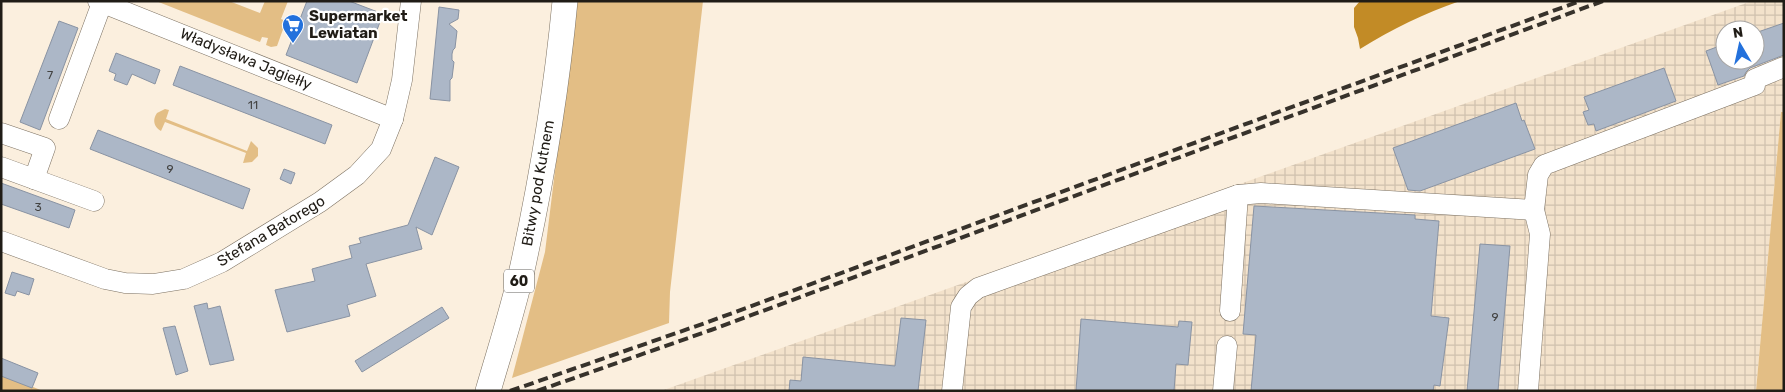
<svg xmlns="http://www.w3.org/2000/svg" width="1785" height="392" font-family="Rubik,sans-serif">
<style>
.industrial{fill:url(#industrial-grid);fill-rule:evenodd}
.green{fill:#e3be85}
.water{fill:#c28b26}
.building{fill:#acb7c7;stroke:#8993a3}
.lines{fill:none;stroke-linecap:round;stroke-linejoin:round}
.minor-casing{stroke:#7c7162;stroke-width:21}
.major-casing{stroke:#7c7162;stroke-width:26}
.minor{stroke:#fff;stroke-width:20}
.major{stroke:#fff;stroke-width:25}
.rail{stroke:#37322b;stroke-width:4;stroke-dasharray:10 5;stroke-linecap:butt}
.labels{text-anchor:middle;stroke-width:4.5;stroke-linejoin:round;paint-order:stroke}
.number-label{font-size:12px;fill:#434342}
.shield{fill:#fff;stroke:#63605c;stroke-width:1}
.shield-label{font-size:14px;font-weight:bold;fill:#201c16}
.poi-label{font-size:15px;font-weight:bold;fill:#201c16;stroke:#fff;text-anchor:start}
.street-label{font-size:15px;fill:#201c16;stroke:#fff}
</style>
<defs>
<pattern id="industrial-grid" width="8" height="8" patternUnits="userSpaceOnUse" patternTransform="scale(1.25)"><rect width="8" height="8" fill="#f3e2cb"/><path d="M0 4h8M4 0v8" fill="none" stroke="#d0c1ae"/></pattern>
</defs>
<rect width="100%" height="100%" fill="#fbefde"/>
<path class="industrial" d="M1752,1H1784V112H1781L1756,391H661ZM1725,30H1755V60H1725Z"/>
<g class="green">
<polygon points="156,1 229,1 260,13 265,1 288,1 281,19 286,21 277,46 271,47 266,45 268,38 262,37 260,42"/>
<polygon points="576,1 703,1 670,292 669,323 512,378 545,252"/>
<path d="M165,109L169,110L166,119L247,151L251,141L258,148V156L252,162L243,163L246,153L165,122L161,131C154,127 152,120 157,113Z"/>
<polygon points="1781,112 1784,112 1784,391 1756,391"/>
<polygon points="1,374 43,391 1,391"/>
</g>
<path class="water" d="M1360,1H1460C1425,13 1392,29 1360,49L1358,38L1354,27V8Z"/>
<g class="building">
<polygon points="307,1 349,1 383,14 357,83 286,55"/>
<polygon points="439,7 459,10 458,19 449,24 457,31 455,48 453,50 452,54 452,60 454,62 452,78 450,80 450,101 430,99"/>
<polygon points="59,21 78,28 40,130 20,122"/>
<polygon points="1784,23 1784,55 1750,68 1746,72 1744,76 1718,85 1706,51 1725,44 1725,60 1755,60 1755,33"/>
<polygon points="116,53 160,70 155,84 132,74 127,85 114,80 116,74 109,71"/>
<polygon points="180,66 332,125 325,144 173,85"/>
<polygon points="1664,68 1676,101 1596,131 1594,124 1588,125 1583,112 1589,110 1584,97"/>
<polygon points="1516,103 1522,121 1524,120 1535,149 1420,191 1408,190 1393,148"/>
<polygon points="98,130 250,189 243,209 90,149"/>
<polygon points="435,157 459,167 432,235 416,227 422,249 366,264 376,296 347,305 350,316 287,332 275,290 315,281 312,269 352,258 349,246 361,243 359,238 408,225"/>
<polygon points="284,169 295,173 291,184 280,179"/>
<polygon points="1,183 75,210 69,228 1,204"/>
<polygon points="1254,206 1415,215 1415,219 1439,221 1431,316 1449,318 1440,386 1434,385 1433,391 1251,391 1256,335 1243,334"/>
<polygon points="1480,244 1510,246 1498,391 1467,391"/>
<polygon points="12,272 34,279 29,295 17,291 15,296 5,293"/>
<polygon points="207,303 208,309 220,306 234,360 210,365 194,306"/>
<polygon points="442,307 449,318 362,372 355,361"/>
<polygon points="901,318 926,320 918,391 789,391 790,380 801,381 803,357 895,366"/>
<polygon points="1081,319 1178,327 1179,321 1192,322 1188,365 1176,364 1174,391 1076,391"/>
<polygon points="175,326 188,371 176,375 163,328"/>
<polygon points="1,358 38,373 32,388 1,376"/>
</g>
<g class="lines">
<g class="minor-casing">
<g id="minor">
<polyline points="98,1 393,119"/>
<polyline points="59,119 102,3"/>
<polyline points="1,133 45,148 34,179"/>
<polyline points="1,167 94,201"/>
<polyline points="1,241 105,279 125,283 153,284 184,279 222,262 320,202 357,175 381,149 393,119 402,80 411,1"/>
<polyline points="1230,311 1238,195"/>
<polyline points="952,391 961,307 968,296 978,288 1238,195 1261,193 1534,210 1538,175 1544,165 1755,85 1755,79 1784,67"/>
<polyline points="1223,391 1227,346"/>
<polyline points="1528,391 1540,234 1534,210"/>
</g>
</g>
<g class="major-casing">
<path id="major" d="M488,391C501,346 516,301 525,256C543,172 557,86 565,1"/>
</g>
<use href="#minor" class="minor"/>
<use href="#major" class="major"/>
<g class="rail">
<polyline points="510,391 708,322 1580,1"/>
<polyline points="537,391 711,330 1603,1"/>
</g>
</g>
<defs>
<g id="supermarket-pin" transform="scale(1.125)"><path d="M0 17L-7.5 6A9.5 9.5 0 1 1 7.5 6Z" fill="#2371dc" stroke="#fff"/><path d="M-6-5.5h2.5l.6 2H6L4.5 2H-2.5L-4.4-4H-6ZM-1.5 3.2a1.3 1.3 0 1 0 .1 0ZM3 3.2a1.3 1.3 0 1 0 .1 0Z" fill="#fff"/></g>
</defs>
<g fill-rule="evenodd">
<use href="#supermarket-pin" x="293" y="25"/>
</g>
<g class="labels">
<g class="number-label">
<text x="50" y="79">7</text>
<text x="253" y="109">11</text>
<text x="170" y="173">9</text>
<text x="38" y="211">3</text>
<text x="1495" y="321">9</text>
</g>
<rect class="shield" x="504" y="269.5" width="30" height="23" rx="4"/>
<g class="shield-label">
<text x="519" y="286">60</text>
</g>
<g class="poi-label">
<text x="309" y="21">Supermarket<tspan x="309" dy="17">Lewiatan</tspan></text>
</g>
<g class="street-label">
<text transform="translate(246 59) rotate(22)" y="5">Władysława Jagiełły</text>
<text transform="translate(538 183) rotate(-80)" y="5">Bitwy pod Kutnem</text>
<text transform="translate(271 231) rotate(-31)" y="5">Stefana Batorego</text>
</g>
</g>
<rect width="1785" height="392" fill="none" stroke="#201c16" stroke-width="5"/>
<g transform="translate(1740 45) rotate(351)"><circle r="24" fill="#ffffff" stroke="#a6a4a2"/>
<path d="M0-4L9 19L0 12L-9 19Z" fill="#2371dc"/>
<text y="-8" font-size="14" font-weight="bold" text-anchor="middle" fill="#201c16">N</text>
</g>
</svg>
